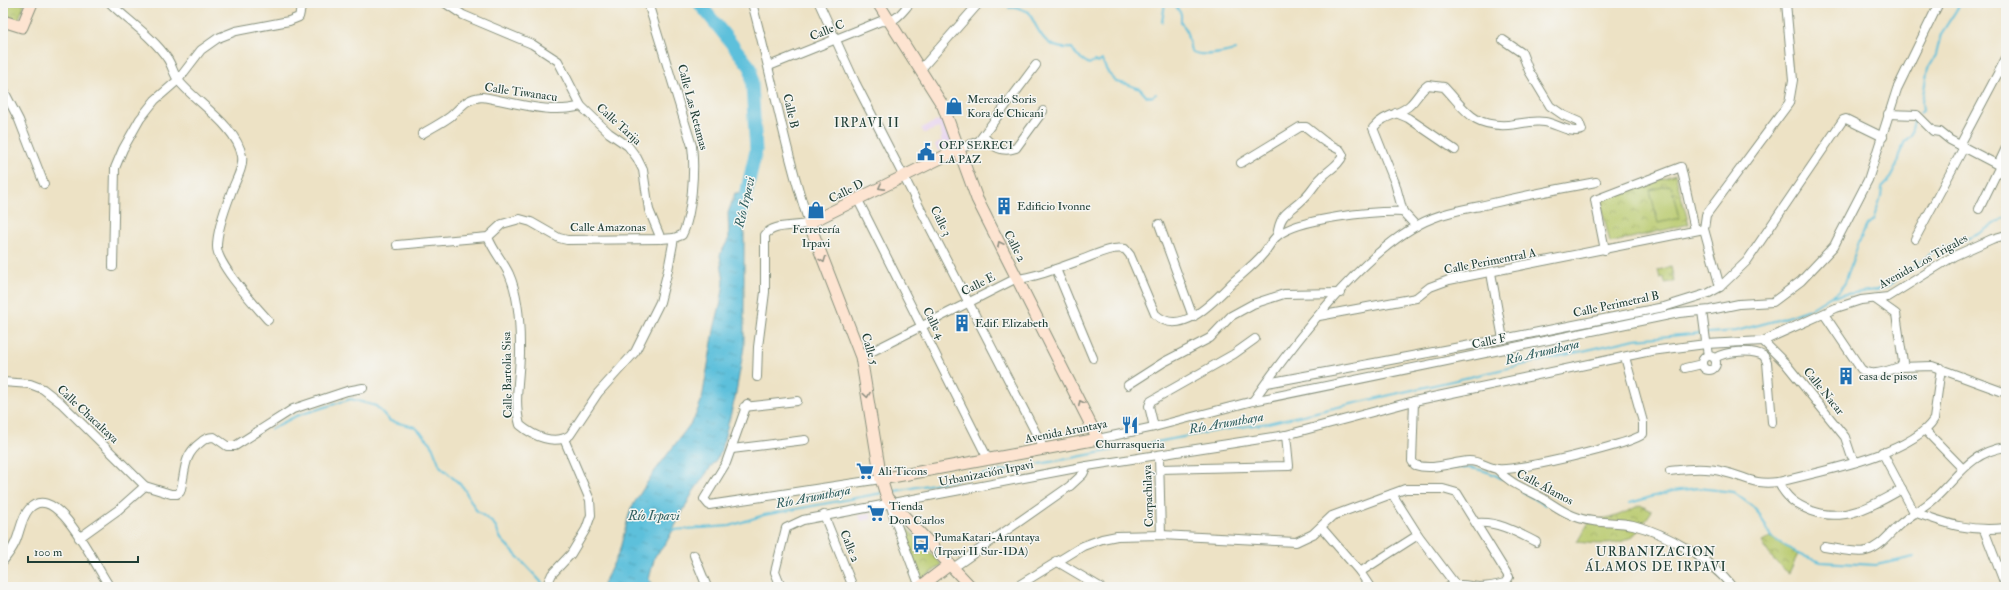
<svg xmlns="http://www.w3.org/2000/svg" width="2009" height="590" font-family="'IM FELL Double Pica',serif">
<style>
.built{fill:#e7d2ef}
.grass{fill:url(#grass-tufts);stroke:#6c8451}
.park{fill:url(#park-crowns);stroke:#6c8451}
.pitch{fill:#b9ca6e;stroke:#6c8451}
.water{fill:url(#water-ripples);stroke:#3e7e88}
.lines{fill:none;stroke-linecap:round;stroke-linejoin:round}
.stream{stroke:#5dc0db;stroke-width:2}
.river{stroke:#5dc0db;stroke-width:13}
.street-casing{stroke:#86907c;stroke-width:10}
.secondary-casing{stroke:#86907c;stroke-width:13}
.street{stroke:#fff;stroke-width:8}
.secondary{stroke:#fde4d1;stroke-width:11}
.oneway{stroke:#8e9082}
.labels{text-anchor:middle;stroke-width:3;stroke-linejoin:round;paint-order:stroke}
.street-label{font-size:12px;fill:#1f3d34;stroke:#f6f6f2}
.poi-label{font-size:12px;fill:#1f3d34;stroke:#f6f6f2;text-anchor:start}
.neighbourhood-label{font-size:13px;letter-spacing:1px;fill:#1f3d34;stroke:#f6f6f2}
.water-label{font-size:13px;font-style:italic;fill:#2e5e5e;stroke:#f6f6f2}
</style>
<defs>
<pattern id="grass-tufts" width="24" height="20" patternUnits="userSpaceOnUse"><rect width="24" height="20" fill="#b9ca6e"/><path d="M3 7l-1-3M5 7V3M7 7l1-3M15 17l-1-3M17 17v-4M19 17l1-3" fill="none" stroke="#96a55b"/></pattern>
<pattern id="park-crowns" width="20" height="18" patternUnits="userSpaceOnUse"><rect width="20" height="18" fill="#b9ca6e"/><path d="M2 6a3 3 0 1 1 6 0M12 15a3 3 0 1 1 6 0" fill="none" stroke="#96a55b"/></pattern>
<pattern id="water-ripples" width="26" height="14" patternUnits="userSpaceOnUse"><rect width="26" height="14" fill="#5dc0db"/><path d="M2 4q2-2 4 0t4 0M15 11q2-2 4 0t4 0" fill="none" stroke="#4c9db2"/></pattern>
</defs>
<rect width="100%" height="100%" fill="#f6f6f2"/>
<filter id="ink" filterUnits="userSpaceOnUse"><feTurbulence type="fractalNoise" baseFrequency=".025" numOctaves="2"/><feDisplacementMap in="SourceGraphic" scale="8" xChannelSelector="R" yChannelSelector="G"/><feConvolveMatrix kernelMatrix="1 2 1 2 8 2 1 2 1" color-interpolation-filters="sRGB"/></filter>
<filter id="wash" filterUnits="userSpaceOnUse"><feTurbulence type="fractalNoise" baseFrequency=".012" numOctaves="4" result="noise"/><feDisplacementMap in="SourceGraphic" scale="16" xChannelSelector="R" yChannelSelector="G"/><feGaussianBlur stdDeviation="0.9" result="paint"/><feColorMatrix in="noise" values="0 0 0 0 0 0 0 0 0 0 0 0 0 0 0 0 0 1.4 0 .05"/><feComposite in="paint" operator="in"/></filter>
<g filter="url(#wash)">
<rect width="100%" height="100%" fill="#ede2c5"/>
<g class="built">
<polygon points="942,119 953,142 951,145 938,151 935,145 942,141 940,139 942,137 939,128 924,133 921,128"/>
<polygon points="870,513 872,519 861,521 859,515"/>
</g>
<polygon class="grass" points="1671,267 1674,281 1665,283 1664,277 1660,278 1658,270"/>
<g class="park">
<polygon points="3,3 25,3 18,21 3,15"/>
<polygon points="1675,174 1689,224 1610,243 1600,200"/>
<path d="M1640,505L1652,511C1647,517 1643,526 1637,532C1622,548 1597,544 1577,542L1589,522C1609,520 1623,514 1640,505Z"/>
<polygon points="899,522 902,523 941,564 941,566 921,579"/>
<path d="M1771,537L1798,554L1789,573C1776,564 1769,555 1762,542Z"/>
</g>
<polygon class="pitch" points="1671,185 1679,218 1658,223 1650,190"/>
<polygon class="water" points="735,193 751,196 744,230 744,347 735,398 720,454 693,492 665,545 655,556 649,579 652,587 602,587 619,552 631,508 652,475 694,419 702,399 715,325 721,302 724,282 720,255 729,238 728,213"/>
<g class="lines">
<g class="stream">
<path d="M1174,3L1181,14V23L1186,29L1191,51C1202,58 1223,53 1235,50"/>
<path d="M1009,8L1016,7L1029,12C1039,33 1046,51 1072,48L1077,56L1089,64L1094,61L1098,63L1102,60L1107,71L1116,82L1126,84L1140,89L1147,97L1149,96L1151,97L1156,94"/>
<polyline points="1162,22 1165,3"/>
<polyline points="1920,113 1923,111 1922,101 1928,68 1936,55 1941,34 1961,3"/>
<polyline points="1832,296 1876,290 1889,286 1933,252 1979,234 2006,217"/>
<polyline points="1708,333 1736,331 1778,320 1812,308 1839,291 1845,283 1859,242 1867,225 1873,220 1881,197 1882,188 1888,182 1897,165 1899,155 1905,141 1910,136 1915,118"/>
<polyline points="271,429 296,416 351,399 376,406 390,421 415,427 431,443 440,466 463,487 476,510 494,524 501,539 544,585"/>
<path d="M1447,468C1469,467 1484,468 1502,479"/>
<polyline points="890,492 1215,431 1268,423 1635,339 1703,333"/>
<polyline points="1523,492 1545,505"/>
<polyline points="1630,503 1672,491 1699,488 1733,492 1752,506 1760,515 1771,537 1798,554 1821,562 1876,565 1914,557"/>
<polyline points="672,530 730,526 764,515 882,493"/>
</g>
<polyline class="river" points="699,3 751,68 756,151 742,211"/>
</g>
</g>
<g filter="url(#ink)">
<g class="lines">
<g class="street-casing">
<g id="street">
<path d="M110,3C128,21 153,37 167,58C172,65 173,73 178,80C194,101 237,126 242,156C244,168 235,181 231,193C226,206 217,232 217,246C216,264 255,305 268,320"/>
<polyline points="445,3 463,15 532,44 558,61 581,106 609,133 628,146 637,158 643,170 649,210 661,239"/>
<path d="M752,3C772,76 785,151 809,223C795,228 774,223 765,235V292L758,347L757,377"/>
<polyline points="819,3 855,82 1041,443 1043,449"/>
<path d="M769,66L881,21C896,23 901,13 910,3"/>
<polyline points="921,69 979,3"/>
<polyline points="3,89 19,120 44,184"/>
<polyline points="1396,113 1408,118 1455,150"/>
<polyline points="1888,114 1917,115 1933,131 1940,132 1950,140 1998,165 1999,168 1979,209"/>
<path d="M422,134C431,128 442,123 451,116C462,106 467,98 482,97C515,102 549,115 581,106"/>
<path d="M983,136C994,147 1001,153 1016,148L1043,111"/>
<polyline points="1960,145 2006,58"/>
<polyline points="959,149 979,141 1036,65"/>
<path d="M1241,163L1300,127H1306L1325,142L1340,150L1343,155C1340,164 1329,170 1322,177C1315,183 1311,192 1304,198C1289,214 1281,210 1277,236"/>
<polyline points="1998,165 2006,148"/>
<polyline points="858,200 988,459"/>
<path d="M1403,212L1395,183L1373,128C1384,114 1401,115 1411,104C1417,98 1420,91 1428,85L1444,87C1466,110 1472,127 1508,125C1521,124 1531,120 1545,122C1557,124 1570,134 1582,130L1579,122L1563,115L1550,106L1529,71L1522,53L1503,40"/>
<polyline points="1159,224 1193,317"/>
<path d="M488,237C493,251 503,261 509,274C518,294 520,324 520,346C521,372 513,400 520,425C533,436 555,446 570,435L598,393L635,352L660,302L668,270L674,238"/>
<polyline points="1915,239 1964,147"/>
<path d="M397,245L488,237L502,224L520,219L531,222L559,238L567,240L661,239L674,238L682,235C692,216 695,168 692,146L648,3"/>
<polyline points="1605,250 1595,200 1681,167 1695,230"/>
<polyline points="113,267 115,168 123,149 140,119 155,100 178,80 201,50 218,38 236,31 289,21 299,17 302,3"/>
<polyline points="1056,269 1093,358"/>
<polyline points="1491,273 1503,339"/>
<polyline points="1720,287 1704,229 1706,215 1789,103 1793,80 1786,3"/>
<polyline points="1702,311 1708,356"/>
<path d="M1824,314L1861,369C1872,378 1888,370 1900,367L1903,362L1896,314L1875,299"/>
<polyline points="1319,316 1416,298 1430,287 1449,280 1704,229"/>
<polyline points="1763,341 1786,364 1845,437 1851,455 1856,462"/>
<circle cx="1709" cy="363" r="7"/>
<path d="M861,357L1013,280C1036,277 1059,268 1081,260C1095,255 1111,246 1125,249L1130,255L1155,314C1181,339 1215,300 1233,282C1243,273 1255,264 1264,253C1268,248 1272,240 1277,236C1299,218 1374,211 1403,212L1416,226"/>
<path d="M1715,358C1726,351 1753,349 1764,356L1767,362L1772,422"/>
<polyline points="1900,367 1932,366 2006,393"/>
<polyline points="1685,368 1702,364"/>
<path d="M3,382L30,384L43,389L61,403L145,486L171,494H177L180,492C186,473 182,456 200,443C204,439 208,437 214,437L227,446H235L293,409L347,391L363,388"/>
<polyline points="1267,383 1503,339 1664,307 1709,293 1720,287 1747,261 1843,120 1846,119 1883,137"/>
<polyline points="1128,385 1164,362 1210,338 1231,316 1253,304 1284,294 1340,293"/>
<path d="M1253,401C1293,344 1368,243 1433,218C1448,212 1465,209 1480,206C1518,197 1557,189 1596,182"/>
<path d="M1414,401L1412,461L1415,465C1433,471 1452,462 1469,461C1480,461 1488,468 1498,469C1514,472 1633,444 1643,434V422L1625,357"/>
<polyline points="747,404 726,463 704,499 709,505 881,479"/>
<polyline points="744,407 797,401"/>
<polyline points="1154,427 1149,406 1151,401 1234,354 1255,339"/>
<polyline points="1925,430 1962,468"/>
<polyline points="1098,439 1154,427 1253,401 1679,313 1710,310 1739,304 1773,302 1801,281 1834,246 1838,238 1868,180 1897,89 1939,3"/>
<polyline points="732,449 805,440"/>
<path d="M1882,452L1914,512C1948,524 1969,532 2006,528"/>
<polyline points="1159,456 1161,535"/>
<polyline points="1160,469 1289,466 1286,435"/>
<path d="M1498,470C1511,485 1527,489 1544,499C1559,509 1574,519 1593,521C1606,523 1620,522 1633,525C1666,533 1712,560 1732,587"/>
<path d="M1670,471C1689,469 1706,467 1724,472C1748,477 1750,485 1778,482C1818,472 1912,455 1934,419L1941,368"/>
<path d="M1778,482C1787,498 1794,504 1812,511C1845,523 1874,505 1902,489"/>
<polyline points="1392,494 1418,535 1455,584"/>
<polyline points="890,503 896,523 920,587"/>
<polyline points="824,515 853,587"/>
<path d="M1477,523C1498,521 1518,533 1536,542"/>
<polyline points="1321,527 1360,572 1370,587"/>
<polyline points="1984,530 2006,587"/>
<polyline points="79,538 118,510 145,486"/>
<path d="M1824,547C1835,548 1857,554 1866,551C1881,547 1889,534 1899,525C1910,515 1923,509 1934,499C1958,477 1970,452 2006,447"/>
<polyline points="694,555 707,587"/>
<path d="M3,561C7,556 12,550 15,543C20,533 21,518 29,509C57,478 97,571 110,587"/>
<polyline points="1056,561 1100,587"/>
<polyline points="953,568 1070,486 1083,474 1087,466 1286,435 1414,401 1651,351 1706,344 1763,341 1836,308 1861,300 1888,297 1954,256 1992,239 2006,235"/>
<polyline points="1360,572 1418,535"/>
<polyline points="546,587 552,574 571,554 586,529 591,515 590,500 564,439"/>
<polyline points="781,587 775,572 786,528 803,520 1087,466"/>
<path d="M1016,587L1083,546L1102,539L1117,536L1161,535L1296,542L1313,534L1332,516L1405,489H1443L1457,493L1509,577L1505,583C1497,585 1488,587 1479,587C1469,586 1459,583 1449,587"/>
</g>
</g>
<g class="secondary-casing">
<g id="secondary">
<polyline points="878,3 943,106 977,199 1098,439 881,479"/>
<polyline points="3,21 22,27 32,3"/>
<polyline points="959,149 809,223 861,357 881,479 887,498 971,587"/>
<polyline points="920,587 949,565"/>
</g>
</g>
<use href="#street" class="street"/>
<use href="#secondary" class="secondary"/>
</g>
<defs><path id="oneway-chevron" d="M-2-3.5L2.5 0L-2 3.5" fill="none" stroke-width="1.6" stroke-linecap="round" stroke-linejoin="round"/></defs>
<g class="oneway">
<use href="#oneway-chevron" transform="translate(881 187) rotate(152)"/>
<use href="#oneway-chevron" transform="translate(1000 244) rotate(-117)"/>
<use href="#oneway-chevron" transform="translate(823 260) rotate(69)"/>
<use href="#oneway-chevron" transform="translate(867 395) rotate(81)"/>
<use href="#oneway-chevron" transform="translate(1081 403) rotate(-117)"/>
</g>
</g>
<defs>
<g id="shop-bare" transform="scale(1.38)"><path d="M-5-2.5h2.3a2.7 3.5 0 0 1 5.4 0H5L5.5 6h-11ZM-1.5-2.5h3a1.5 2.3 0 0 0-3 0Z" fill="#1f6fb2" stroke="#f6f6f2" stroke-width="2.5" paint-order="stroke"/></g>
<g id="civic-bare" transform="scale(1.38)"><path d="M-.6-6.5H3V-4.5H.6V-3L4-1V1h2V6H-6V1h2V-1L-.6-3ZM-1.2 2.5V6h2.4V2.5Z" fill="#1f6fb2" stroke="#f6f6f2" stroke-width="2.5" paint-order="stroke"/></g>
<g id="building-bare" transform="scale(1.38)"><path d="M-4-6H4V6H1V3H-1V6H-4ZM-2.5-4.3h1.7v1.8h-1.7ZM.8-4.3h1.7v1.8H.8ZM-2.5-1h1.7V.8h-1.7ZM.8-1h1.7V.8H.8Z" fill="#1f6fb2" stroke="#f6f6f2" stroke-width="2.5" paint-order="stroke"/></g>
<g id="restaurant-bare" transform="scale(1.38)"><path d="M-5-6h1v4h1v-4h1v4h1v-4h1v5L-1.5 .5V6h-2V.5L-5-1ZM5-6V6H3V1.5H1.5Q1.5-4 5-6Z" fill="#1f6fb2" stroke="#f6f6f2" stroke-width="2.5" paint-order="stroke"/></g>
<g id="supermarket-bare" transform="scale(1.38)"><path d="M-6-5.5h2.5l.6 2H6L4.5 2H-2.5L-4.4-4H-6ZM-1.5 3.2a1.3 1.3 0 1 0 .1 0ZM3 3.2a1.3 1.3 0 1 0 .1 0Z" fill="#1f6fb2" stroke="#f6f6f2" stroke-width="2.5" paint-order="stroke"/></g>
<g id="bus-bare" transform="scale(1.38)"><path d="M-5-6H5V4H4V6H2V4H-2V6H-4V4H-5ZM-3.5-4V0h7V-4ZM-3.5 1.2v1.5H-2V1.2ZM2 1.2v1.5H3.5V1.2Z" fill="#1f6fb2" stroke="#f6f6f2" stroke-width="2.5" paint-order="stroke"/></g>
</defs>
<g fill-rule="evenodd">
<use href="#shop-bare" x="954" y="106"/>
<use href="#civic-bare" x="926" y="152"/>
<use href="#building-bare" x="1004" y="206"/>
<use href="#shop-bare" x="816" y="210"/>
<use href="#building-bare" x="962" y="323"/>
<use href="#building-bare" x="1846" y="376"/>
<use href="#restaurant-bare" x="1130" y="425"/>
<use href="#supermarket-bare" x="865" y="471"/>
<use href="#supermarket-bare" x="876" y="513"/>
<use href="#bus-bare" x="921" y="544"/>
</g>
<g class="labels">
<g class="street-label">
<text transform="translate(827 30) rotate(-22)" y="4">Calle C</text>
<text transform="translate(521 92) rotate(8)" y="4">Calle Tiwanacu</text>
<text transform="translate(693 107) rotate(75)" y="4">Calle Las Retamas</text>
<text transform="translate(791 111) rotate(77)" y="4">Calle B</text>
<text transform="translate(619 124) rotate(42)" y="4">Calle Tarija</text>
<text transform="translate(846 191) rotate(-27)" y="4">Calle D</text>
<text transform="translate(941 221) rotate(63)" y="4">Calle 3</text>
<text x="608" y="231">Calle Amazonas</text>
<text transform="translate(1015 246) rotate(63)" y="4">Calle 2</text>
<text transform="translate(1490 261) rotate(-11)" y="4">Calle Perimentral A</text>
<text transform="translate(1923 261) rotate(-29)" y="4">Avenida Los Trigales</text>
<text transform="translate(978 284) rotate(-27)" y="4">Calle E</text>
<text transform="translate(1616 304) rotate(-12)" y="4">Calle Perimetral B</text>
<text transform="translate(934 323) rotate(63)" y="4">Calle 4</text>
<text transform="translate(1489 341) rotate(-12)" y="4">Calle F</text>
<text transform="translate(870 349) rotate(73)" y="4">Calle 5</text>
<text transform="translate(507 375) rotate(-91)" y="4">Calle Bartolia Sisa</text>
<text transform="translate(1824 391) rotate(51)" y="4">Calle Nacar</text>
<text transform="translate(88 414) rotate(43)" y="4">Calle Chacaltaya</text>
<text transform="translate(1066 431) rotate(-11)" y="4">Avenida Aruntaya</text>
<text transform="translate(986 473) rotate(-11)" y="4">Urbanización Irpavi</text>
<text transform="translate(1545 487) rotate(28)" y="4">Calle Álamos</text>
<text transform="translate(1148 496) rotate(-92)" y="4">Corpachilaya</text>
<text transform="translate(850 546) rotate(68)" y="4">Calle 2</text>
</g>
<g class="poi-label">
<text x="967" y="103">Mercado Soris<tspan x="967" dy="14">Kora de Chicani</tspan></text>
<text x="939" y="149">OEP SERECI<tspan x="939" dy="14">LA PAZ</tspan></text>
<text x="1017" y="210">Edificio Ivonne</text>
<text x="816" y="233" text-anchor="middle">Ferretería<tspan x="816" dy="14">Irpavi</tspan></text>
<text x="975" y="327">Edif. Elizabeth</text>
<text x="1859" y="380">casa de pisos</text>
<text x="1130" y="448" text-anchor="middle">Churrasqueria</text>
<text x="878" y="475">Ali Ticons</text>
<text x="889" y="510">Tienda<tspan x="889" dy="14">Don Carlos</tspan></text>
<text x="934" y="541">PumaKatari-Aruntaya<tspan x="934" dy="14">(Irpavi II Sur-IDA)</tspan></text>
</g>
<g class="neighbourhood-label">
<text x="867" y="127">IRPAVI II</text>
<text x="1656" y="556">URBANIZACION<tspan x="1656" dy="15">ÁLAMOS DE IRPAVI</tspan></text>
</g>
<g class="water-label">
<text transform="translate(744 202) rotate(-77)" y="5">Río Irpavi</text>
<text transform="translate(1542 351) rotate(-13)" y="5">Río Arumthaya</text>
<text transform="translate(1226 422) rotate(-10)" y="5">Río Arumthaya</text>
<text transform="translate(813 496) rotate(-11)" y="5">Río Arumthaya</text>
<text x="654" y="520">Río Irpavi</text>
</g>
</g>
<rect width="2009" height="590" fill="none" stroke="#f6f6f2" stroke-width="16"/>
<path d="M28 556v6h110v-6" fill="none" stroke="#1f3d34" stroke-width="2"/>
<text x="34" y="556" font-size="12" fill="#1f3d34" stroke="#f6f6f2" stroke-width="3" paint-order="stroke">100 m</text>
</svg>
